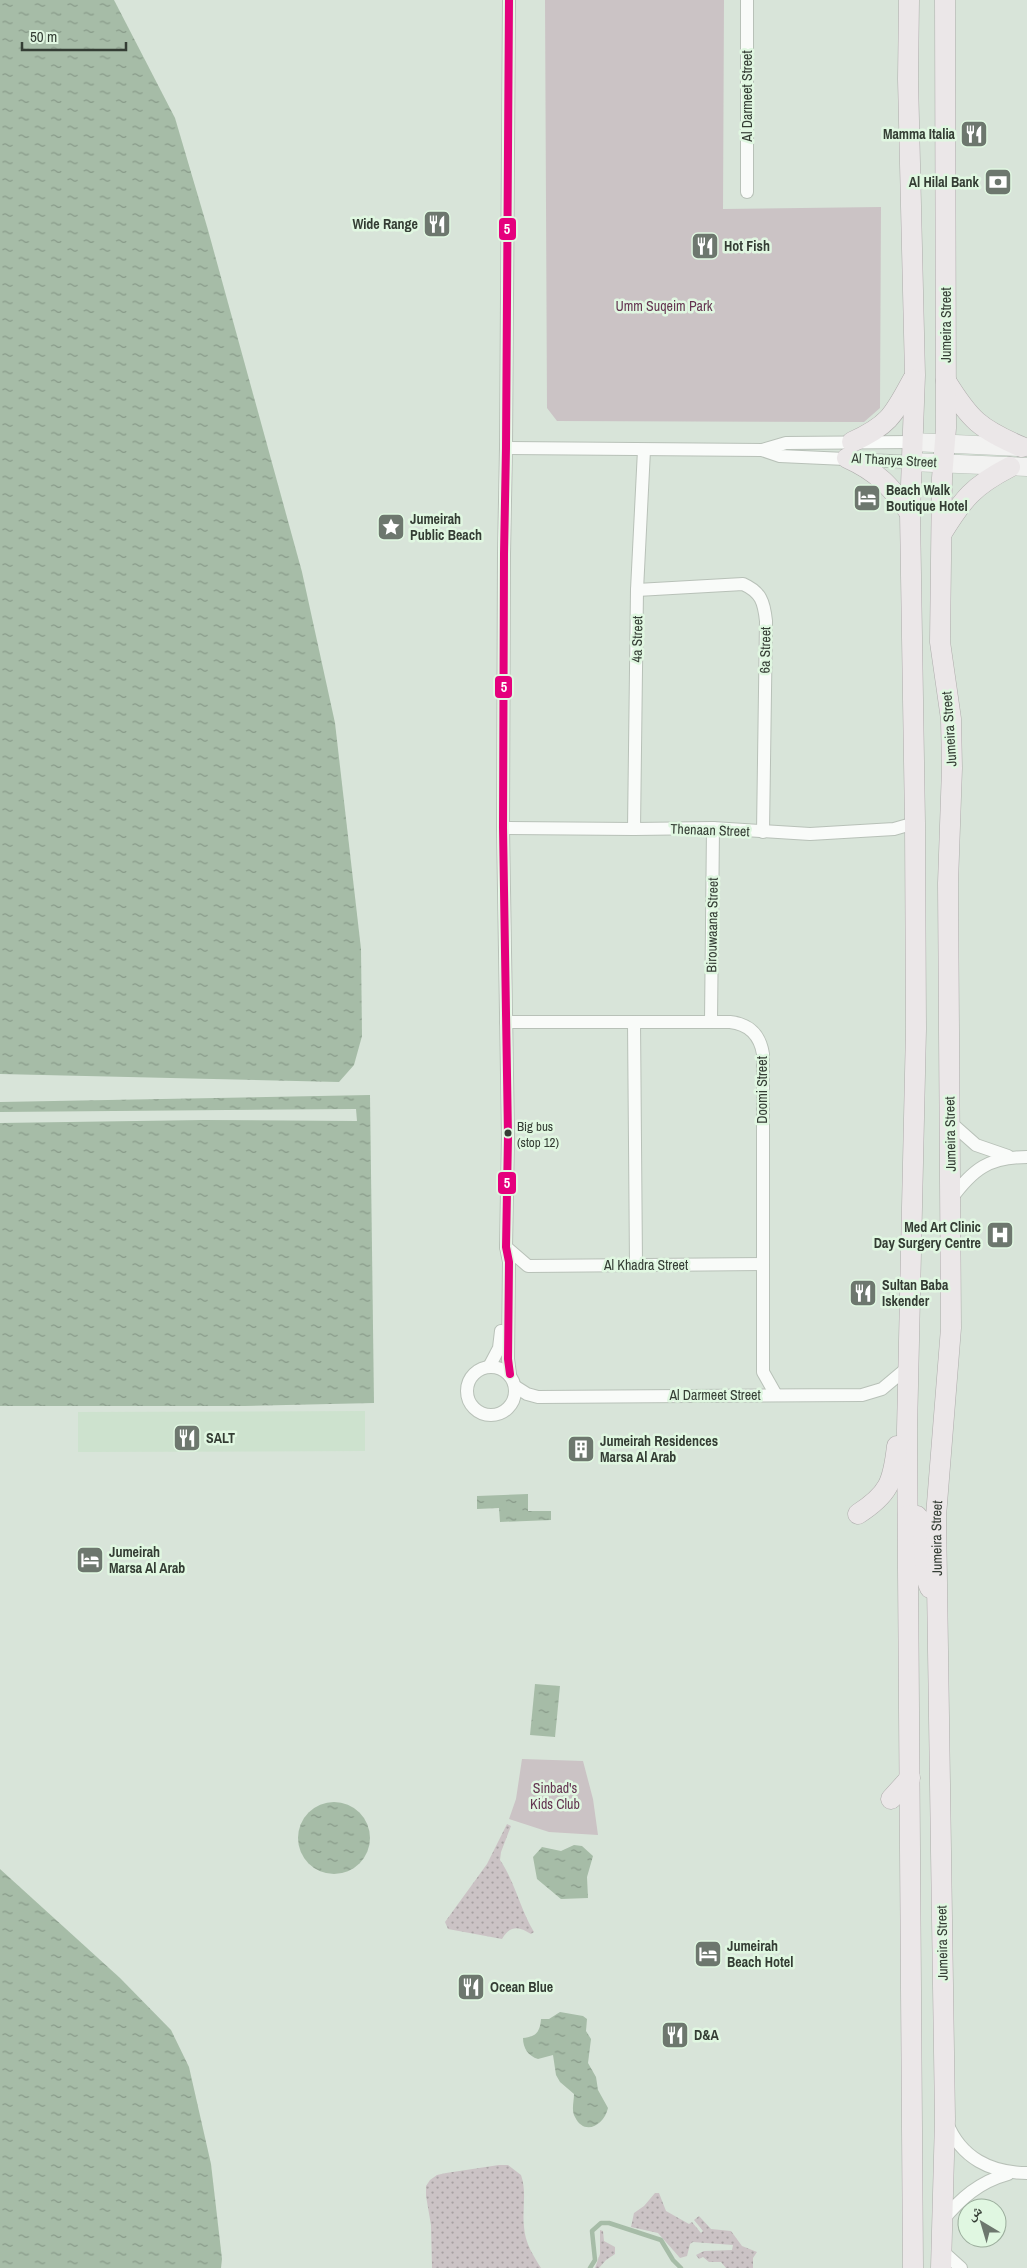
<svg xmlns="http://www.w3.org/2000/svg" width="1027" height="2268" font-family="'Archivo Narrow','Noto Naskh Arabic',sans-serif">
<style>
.built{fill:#cde2ce}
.grass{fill:url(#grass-dots)}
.park{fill:#cbc3c5}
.water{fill:url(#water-ripples)}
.pier{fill:#d8e4d9}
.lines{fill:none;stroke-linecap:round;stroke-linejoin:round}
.stream{stroke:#a6bca7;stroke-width:4.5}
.minor-casing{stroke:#b8c1b8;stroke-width:14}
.secondary-casing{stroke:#b8c1b8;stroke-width:19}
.primary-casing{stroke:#adabaa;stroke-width:21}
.minor{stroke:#f9fbf9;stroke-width:12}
.secondary{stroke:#f2f2f1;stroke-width:18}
.primary{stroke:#ebe7e8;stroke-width:20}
.bus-1-casing{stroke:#e0f7e1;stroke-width:11}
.bus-1{stroke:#e5007d;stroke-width:8}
.bus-dot{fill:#343d34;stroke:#e0f7e1;stroke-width:2}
.labels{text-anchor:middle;stroke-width:5;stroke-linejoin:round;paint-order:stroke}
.bus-label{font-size:13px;fill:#343d34;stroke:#e0f7e1;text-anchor:start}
.street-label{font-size:14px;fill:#343d34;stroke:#e0f7e1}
.poi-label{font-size:14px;font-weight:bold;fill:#343d34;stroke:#e0f7e1;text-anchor:start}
.park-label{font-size:14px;fill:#643551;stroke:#e0f7e1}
.line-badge{stroke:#e0f7e1;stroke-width:2}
.badge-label{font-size:14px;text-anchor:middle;font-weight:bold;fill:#fff}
</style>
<defs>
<pattern id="grass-dots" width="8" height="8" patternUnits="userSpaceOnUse" patternTransform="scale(1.25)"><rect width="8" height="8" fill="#cbc3c5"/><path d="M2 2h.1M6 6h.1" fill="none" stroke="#a6a0a1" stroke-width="1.8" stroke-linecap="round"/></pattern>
<pattern id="water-ripples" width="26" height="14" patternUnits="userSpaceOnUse" patternTransform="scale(1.25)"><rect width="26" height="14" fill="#a6bca7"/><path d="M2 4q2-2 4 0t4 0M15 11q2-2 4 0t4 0" fill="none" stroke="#889a89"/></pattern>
</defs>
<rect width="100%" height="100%" fill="#d8e4d9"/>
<polygon class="built" points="365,1411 365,1451 78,1452 78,1412"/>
<g class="grass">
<path d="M507,1824L511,1826L501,1852L500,1860C515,1882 520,1909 534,1932L531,1934C519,1926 510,1925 502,1939L448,1929L445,1922L487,1864Z"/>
<path d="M499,2165H508L521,2175C527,2192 522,2209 524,2227C525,2243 533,2255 541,2268H432L431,2225L426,2196V2186L430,2180L437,2175L446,2173Z"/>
<polygon points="655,2193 659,2193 666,2211 689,2224 692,2222 701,2233 703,2231 694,2220 699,2216 711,2229 731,2231 742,2246 757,2252 753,2258 753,2268 726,2268 721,2262 709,2262 703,2257 699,2259 696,2255 704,2251 732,2250 733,2245 693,2242 690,2244 687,2256 680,2258 658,2233 631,2227 634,2213 644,2206"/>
<polygon points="600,2230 603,2231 604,2241 615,2247 615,2254 606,2260 599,2268 595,2268 600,2254"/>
</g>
<g class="park">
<polygon points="545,0 724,0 723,209 881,207 880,408 864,422 557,421 547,408"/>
<polygon points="522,1759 583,1761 593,1799 598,1835 549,1832 509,1819 516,1799"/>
</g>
<g class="water">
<polygon points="0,0 114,0 175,118 208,230 302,572 335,723 361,949 362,1036 354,1065 339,1082 0,1074"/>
<polygon points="370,1095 374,1403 245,1406 0,1406 0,1102"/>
<polygon points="528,1494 528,1511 551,1511 551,1520 500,1522 499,1508 477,1509 477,1496"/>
<polygon points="535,1684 560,1686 555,1737 530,1735"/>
<circle cx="334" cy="1838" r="36"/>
<polygon points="574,1845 582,1846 593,1856 587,1877 588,1898 561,1899 537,1879 533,1857 542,1847 561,1851"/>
<polygon points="0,1869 120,1978 171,2030 189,2067 211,2164 222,2259 221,2268 0,2268"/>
<path d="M560,2012L583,2016L587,2019L586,2031L591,2039L588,2063L596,2077L598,2090L608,2108C604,2126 584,2136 575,2117C571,2110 574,2102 574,2094L560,2082L556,2075L553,2055L538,2059C528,2056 523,2048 523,2038C536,2037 540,2032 541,2019H549Z"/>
</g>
<polygon class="pier" points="356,1109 357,1121 204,1120 0,1123 0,1112"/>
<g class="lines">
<polyline class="stream" points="590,2268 595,2260 592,2231 601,2223 609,2223 661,2240 673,2260 681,2268"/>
<g class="minor-casing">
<g id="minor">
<polyline points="509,0 506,448 504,554 503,828 508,1136 506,1247 509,1262 508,1359 510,1374"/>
<polyline points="747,0 747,192"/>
<polyline points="506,448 762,450 786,443 913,442"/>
<polyline points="762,450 780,456 911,462"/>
<path d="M637,590L743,584C761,592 764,602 766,621L763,832"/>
<polyline points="503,828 634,829 713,828 810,834 894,829 915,823"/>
<polyline points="634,829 637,590 644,450"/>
<path d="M506,1022H730C749,1024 760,1035 763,1054V1372L776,1395"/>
<polyline points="634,1022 636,1265"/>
<polyline points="711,1022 713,828"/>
<polyline points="950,1122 976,1145 1008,1156"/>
<path d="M951,1199C973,1169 989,1157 1027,1157"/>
<polyline points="506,1247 528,1266 763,1264"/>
<circle cx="491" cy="1391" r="24"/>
<polyline points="489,1367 499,1348 501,1331"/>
<polyline points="516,1387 527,1394 538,1397 862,1395 882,1389 907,1368"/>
<path d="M947,2123C961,2158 991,2173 1027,2173"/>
<path d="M942,2221C961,2198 979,2182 1008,2174"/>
<polyline points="941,2250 961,2268"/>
</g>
</g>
<g class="secondary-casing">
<g id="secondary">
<polyline points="913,442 1019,447"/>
<polyline points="911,462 1027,467"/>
</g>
</g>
<g class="primary-casing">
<g id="primary">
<polyline points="909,0 908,79 915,375 910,513 915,823 916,1029 907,1430 913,2268"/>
<path d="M946,381C970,420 980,429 1022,447"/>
<path d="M852,442C890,425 894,414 913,379"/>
<path d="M847,458C878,472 890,486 910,513"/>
<path d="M942,533C963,499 973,486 1010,467"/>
<path d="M858,1514C889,1494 893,1482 897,1446"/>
<path d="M908,1515L917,1516C929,1527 920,1568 930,1588"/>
<polyline points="891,1799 910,1778"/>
<path id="s1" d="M941,2268L945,2119L936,1516L951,1328L948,883L952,768L951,719L940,642L942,478L946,428L945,0"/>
</g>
</g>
<use href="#minor" class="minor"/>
<use href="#secondary" class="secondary"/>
<use href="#primary" class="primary"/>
<g class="bus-1-casing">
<polyline id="bus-1" points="509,0 506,448 504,554 503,828 508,1136 506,1247 509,1262 508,1359 510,1374"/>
</g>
<use href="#bus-1" class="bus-1"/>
</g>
<defs>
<g id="restaurant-square" transform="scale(1.4375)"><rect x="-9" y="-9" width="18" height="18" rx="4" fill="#6d776e" stroke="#e0f7e1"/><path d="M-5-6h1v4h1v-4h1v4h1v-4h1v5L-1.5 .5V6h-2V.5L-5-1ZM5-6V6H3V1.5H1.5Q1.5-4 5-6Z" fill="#fff"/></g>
<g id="bank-square" transform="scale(1.4375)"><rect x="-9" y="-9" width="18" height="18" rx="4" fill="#6d776e" stroke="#e0f7e1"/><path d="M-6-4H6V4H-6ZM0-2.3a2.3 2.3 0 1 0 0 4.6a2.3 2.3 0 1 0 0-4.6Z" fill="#fff"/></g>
<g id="hotel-square" transform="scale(1.4375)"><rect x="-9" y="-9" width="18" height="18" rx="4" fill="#6d776e" stroke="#e0f7e1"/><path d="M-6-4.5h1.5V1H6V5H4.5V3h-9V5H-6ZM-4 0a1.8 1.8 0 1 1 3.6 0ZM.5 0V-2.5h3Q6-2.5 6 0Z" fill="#fff"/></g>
<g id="sight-square" transform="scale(1.4375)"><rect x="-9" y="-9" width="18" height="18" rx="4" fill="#6d776e" stroke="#e0f7e1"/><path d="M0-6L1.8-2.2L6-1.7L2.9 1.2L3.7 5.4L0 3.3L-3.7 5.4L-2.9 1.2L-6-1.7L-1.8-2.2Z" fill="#fff"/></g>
<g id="hospital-square" transform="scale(1.4375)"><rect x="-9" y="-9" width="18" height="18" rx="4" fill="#6d776e" stroke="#e0f7e1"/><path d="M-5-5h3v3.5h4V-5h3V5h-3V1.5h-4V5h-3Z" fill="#fff"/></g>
<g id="building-square" transform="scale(1.4375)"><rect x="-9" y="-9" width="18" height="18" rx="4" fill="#6d776e" stroke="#e0f7e1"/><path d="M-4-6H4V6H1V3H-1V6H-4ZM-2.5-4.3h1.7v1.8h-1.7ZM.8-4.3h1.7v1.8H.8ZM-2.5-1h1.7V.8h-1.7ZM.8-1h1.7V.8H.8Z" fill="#fff"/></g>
</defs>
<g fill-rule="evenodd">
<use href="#restaurant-square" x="974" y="134"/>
<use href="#bank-square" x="998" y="182"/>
<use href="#restaurant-square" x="437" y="224"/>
<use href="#restaurant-square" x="705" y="246"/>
<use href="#hotel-square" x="867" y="498"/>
<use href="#sight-square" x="391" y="527"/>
<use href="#hospital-square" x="1000" y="1235"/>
<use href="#restaurant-square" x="863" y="1293"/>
<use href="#restaurant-square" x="187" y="1438"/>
<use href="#building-square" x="581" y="1449"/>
<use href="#hotel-square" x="90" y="1560"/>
<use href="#hotel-square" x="708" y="1954"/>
<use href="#restaurant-square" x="471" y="1987"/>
<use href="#restaurant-square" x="675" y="2035"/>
</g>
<circle class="bus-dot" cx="508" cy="1133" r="4.5"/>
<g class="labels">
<g class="bus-label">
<text x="517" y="1131">Big bus<tspan x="517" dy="16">(stop 12)</tspan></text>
</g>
<g class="street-label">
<text transform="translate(747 96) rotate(-90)" y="5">Al Darmeet Street</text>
<text transform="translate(946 325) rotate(-90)" y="5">Jumeira Street</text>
<text transform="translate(894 460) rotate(3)" y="5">Al Thanya Street</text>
<text transform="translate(637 639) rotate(-89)" y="5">4a Street</text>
<text transform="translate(765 650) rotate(-89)" y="5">6a Street</text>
<text transform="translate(949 729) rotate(-94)" y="5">Jumeira Street</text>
<text transform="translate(710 830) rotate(2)" y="5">Thenaan Street</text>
<text transform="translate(712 925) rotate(-89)" y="5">Birouwaana Street</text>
<text transform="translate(762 1090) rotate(-90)" y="5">Doomi Street</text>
<text transform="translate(950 1134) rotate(-91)" y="5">Jumeira Street</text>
<text x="646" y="1270">Al Khadra Street</text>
<text x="715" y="1400">Al Darmeet Street</text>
<text dy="5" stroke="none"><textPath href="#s1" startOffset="730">Jumeira Street</textPath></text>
<text transform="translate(942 1943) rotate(-91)" y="5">Jumeira Street</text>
</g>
<g class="poi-label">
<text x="955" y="139" text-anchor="end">Mamma Italia</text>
<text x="979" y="187" text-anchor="end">Al Hilal Bank</text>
<text x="418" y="229" text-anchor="end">Wide Range</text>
<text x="724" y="251">Hot Fish</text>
<text x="886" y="495">Beach Walk<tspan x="886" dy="16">Boutique Hotel</tspan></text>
<text x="410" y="524">Jumeirah<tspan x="410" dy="16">Public Beach</tspan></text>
<text x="981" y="1232" text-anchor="end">Med Art Clinic<tspan x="981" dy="16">Day Surgery Centre</tspan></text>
<text x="882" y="1290">Sultan Baba<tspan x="882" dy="16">Iskender</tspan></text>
<text x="206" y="1443">SALT</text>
<text x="600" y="1446">Jumeirah Residences<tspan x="600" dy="16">Marsa Al Arab</tspan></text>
<text x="109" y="1557">Jumeirah<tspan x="109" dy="16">Marsa Al Arab</tspan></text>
<text x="727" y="1951">Jumeirah<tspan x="727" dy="16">Beach Hotel</tspan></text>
<text x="490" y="1992">Ocean Blue</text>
<text x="694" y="2040">D&amp;A</text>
</g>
<g class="park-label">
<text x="664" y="311">Umm Suqeim Park</text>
<text x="555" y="1793">Sinbad's<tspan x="555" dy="16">Kids Club</tspan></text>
</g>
</g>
<g class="line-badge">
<rect x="498" y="217" width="19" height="24" rx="5" fill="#e5007d"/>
<rect x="494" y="675" width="19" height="24" rx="5" fill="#e5007d"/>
<rect x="497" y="1171" width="20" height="24" rx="5" fill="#e5007d"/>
</g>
<g class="badge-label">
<text x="507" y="234">5</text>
<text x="504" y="692">5</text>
<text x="507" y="1188">5</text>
</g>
<g transform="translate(982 2223) rotate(322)"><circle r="24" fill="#e0f7e1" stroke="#9bad9c"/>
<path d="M0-4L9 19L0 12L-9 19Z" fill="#6d776e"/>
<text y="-8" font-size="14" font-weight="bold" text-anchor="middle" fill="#343d34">ش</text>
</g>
<path d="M22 42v8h104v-8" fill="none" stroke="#343d34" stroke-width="2.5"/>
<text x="30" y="42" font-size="15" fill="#343d34" stroke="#e0f7e1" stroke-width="4" paint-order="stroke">50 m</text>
</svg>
